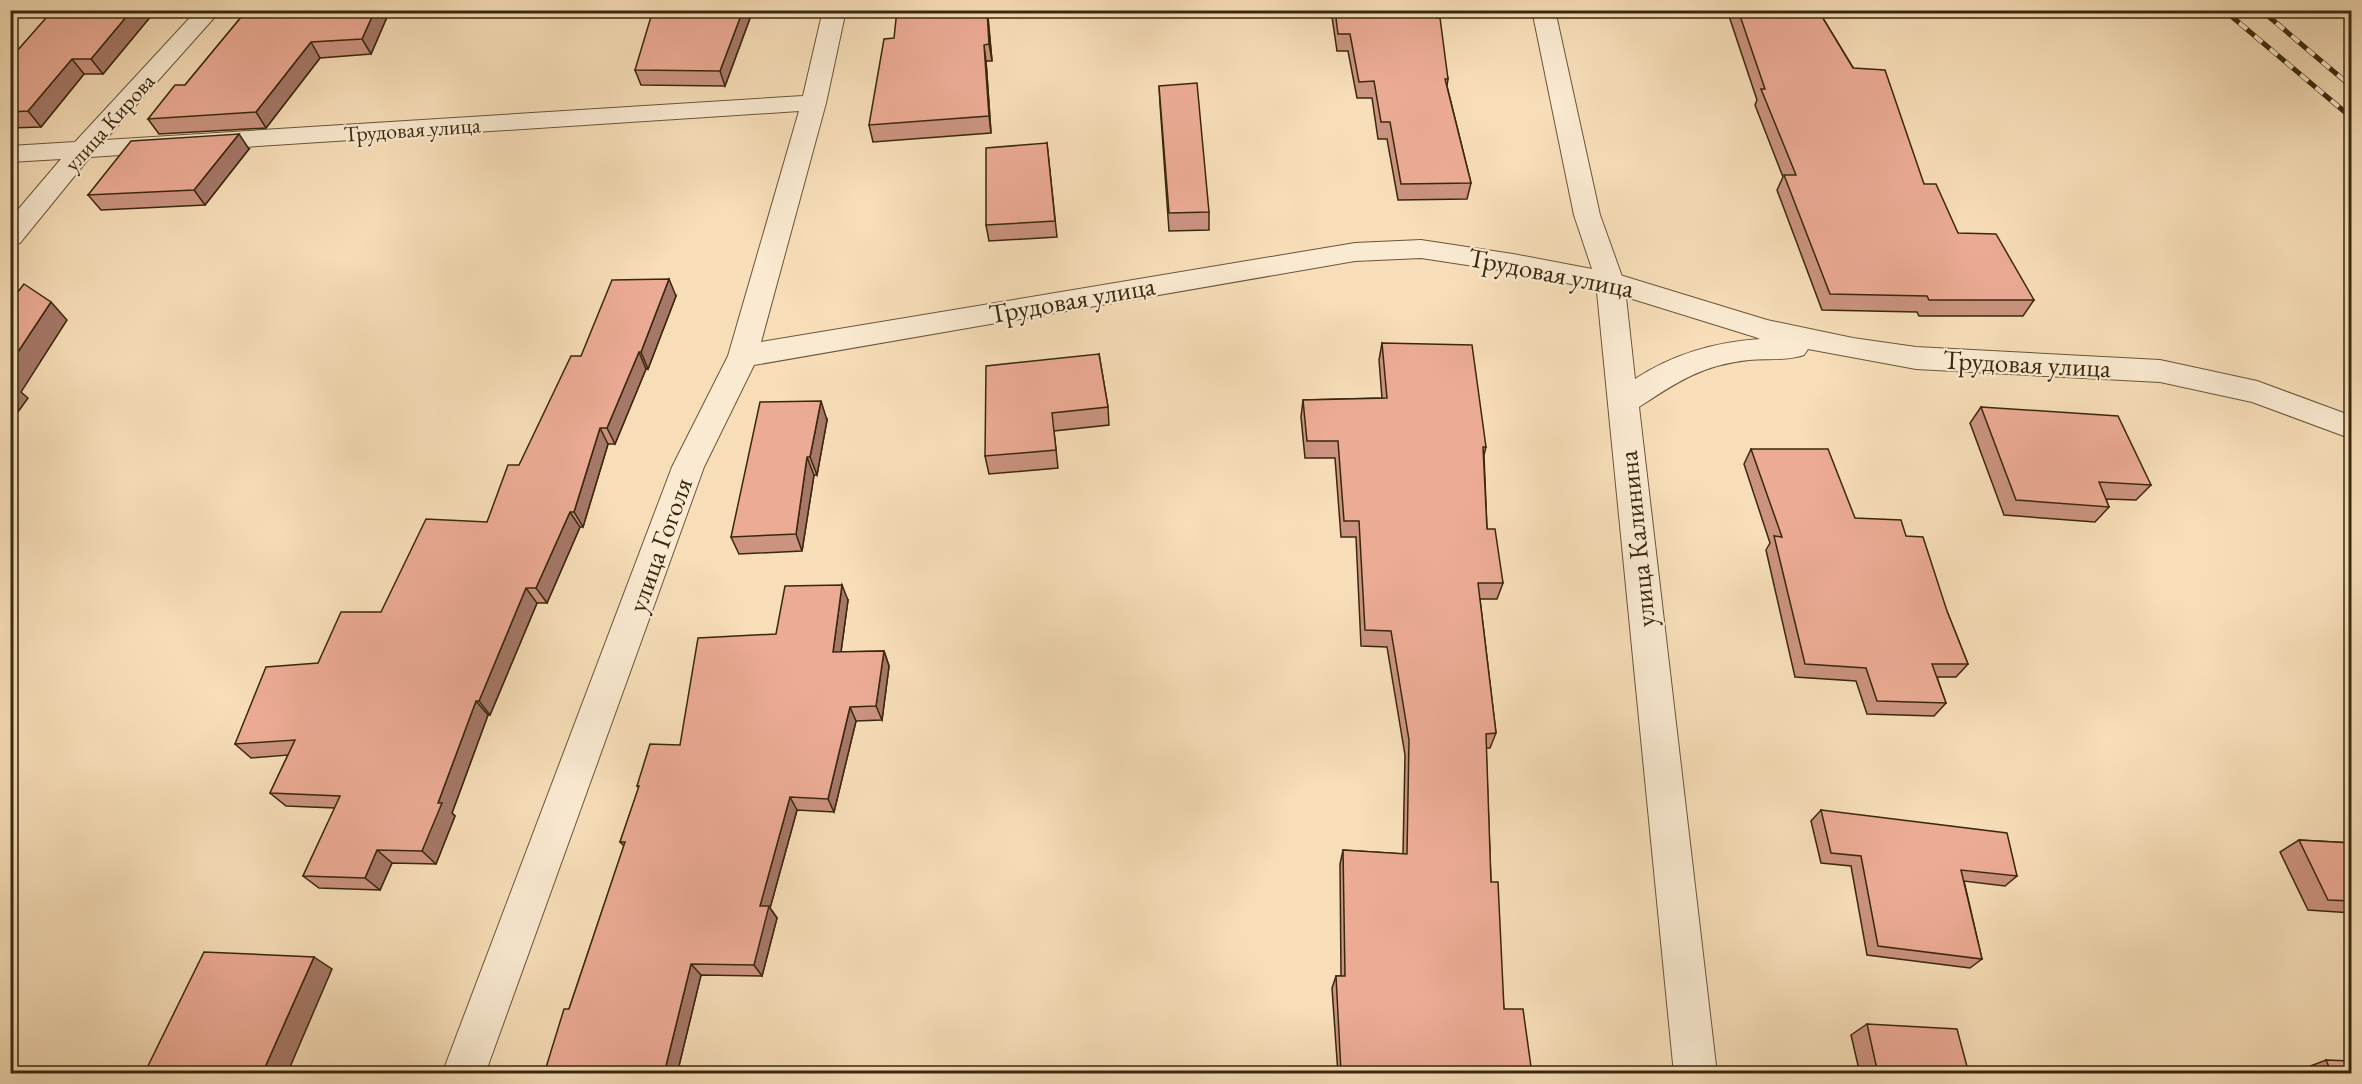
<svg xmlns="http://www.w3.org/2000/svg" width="2362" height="1084" font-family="'EB Garamond',serif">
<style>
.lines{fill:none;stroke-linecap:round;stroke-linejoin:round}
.minor-casing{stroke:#695638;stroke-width:2}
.tertiary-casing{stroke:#695638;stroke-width:2}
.minor{fill:#faead1;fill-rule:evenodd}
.tertiary{fill:#faead1;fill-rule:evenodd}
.rail-casing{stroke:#3a280d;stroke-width:5}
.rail{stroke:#faead1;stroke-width:4;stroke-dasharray:10;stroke-linecap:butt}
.wall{fill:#cb9380;stroke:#3a280d;stroke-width:1.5}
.shaded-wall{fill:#a57868;stroke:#3a280d;stroke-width:1.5}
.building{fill:#ecab95;stroke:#3a280d;stroke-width:1.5}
.labels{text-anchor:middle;stroke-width:4.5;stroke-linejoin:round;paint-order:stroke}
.far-street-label{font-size:22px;fill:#3a280d;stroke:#faead1}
.street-label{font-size:27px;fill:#3a280d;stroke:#faead1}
</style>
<rect width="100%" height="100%" fill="#f7deb8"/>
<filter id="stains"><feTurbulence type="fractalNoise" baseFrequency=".00333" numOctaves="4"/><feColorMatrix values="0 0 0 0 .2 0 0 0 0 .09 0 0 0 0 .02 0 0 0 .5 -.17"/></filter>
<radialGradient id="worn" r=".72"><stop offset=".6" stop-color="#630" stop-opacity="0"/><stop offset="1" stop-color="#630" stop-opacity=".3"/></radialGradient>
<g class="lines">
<g class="minor-casing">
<polygon id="minor" points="197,10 221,10 105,140 803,96 823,10 846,10 826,103 761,342 1355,243 1421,240 1513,254 1592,269 1574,215 1532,10 1555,10 1600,215 1624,282 1620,289 1610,292 1513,272 1421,258 1355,261 754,365 704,467 485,1074 442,1074 672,467 728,356 799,111 90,157 20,243 10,246 10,219 61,159 10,162 10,146 75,142"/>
</g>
<g class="tertiary-casing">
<path id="tertiary" d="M1610,272L1767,320L1853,338L1916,347L2160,360L2257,381L2352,416V439L2252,402L2160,382L1916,369L1808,349L1804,355C1787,361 1767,358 1749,360C1702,365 1677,382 1639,407L1717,1074H1674L1596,282L1600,275ZM1626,297L1755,337L1760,339C1715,342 1673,354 1635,379Z"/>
</g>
<use href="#minor" class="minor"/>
<use href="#tertiary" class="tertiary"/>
<g class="rail-casing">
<g id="rail">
<polyline points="2224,10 2352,118"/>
<polyline points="2261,10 2352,87"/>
</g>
</g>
<use href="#rail" class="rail"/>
</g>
<g class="wall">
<polygon points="48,10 156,10 103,74 84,74 41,127 10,128 10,59 50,14"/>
<polygon points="247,10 390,10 371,54 320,58 266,128 159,134 148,119 185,85"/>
<polygon points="753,10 725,86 641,85 635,70"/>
<polygon points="987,10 992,61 986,61 991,133 873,142 869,125"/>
<polygon points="1331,10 1434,10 1448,79 1447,86 1471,183 1467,199 1398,200 1387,139 1378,139 1372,98 1357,98 1348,51 1337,51"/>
<polygon points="1727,10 1818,10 1924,184 1958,233 2034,300 2023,316 1919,316 1917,312 1822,310 1777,190 1783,177 1755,105 1757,100"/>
<polygon points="1159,86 1209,212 1209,230 1169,231 1160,104"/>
<polygon points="1047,143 1057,237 989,241 986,225"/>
<polygon points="249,149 205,205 101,210 88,195"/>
<polygon points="676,296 648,369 646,369 615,444 608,444 583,527 580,527 547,603 537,603 490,715 488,715 452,813 455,816 436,864 392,863 380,890 319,888 303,876 335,808 286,806 270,793 288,755 251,758 235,744 318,663 381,612 487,522 581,356"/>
<polygon points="1382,343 1486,447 1484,455 1487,529 1503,583 1497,599 1480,599 1496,733 1490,748 1486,748 1491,882 1504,1009 1532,1074 1338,1074 1332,988 1336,976 1341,976 1340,864 1343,850 1403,854 1405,755 1387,647 1361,646 1356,537 1341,537 1335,458 1305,458 1301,417 1303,400 1382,398 1379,360"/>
<polygon points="1099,354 1108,407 1109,425 1054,431 1058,468 989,474 985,456"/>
<polygon points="1981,407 2151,485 2136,500 2106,499 2109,507 2095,522 2004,515 1970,423"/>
<polygon points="827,420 817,475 814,475 802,551 739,554 731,537"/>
<polygon points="1751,449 1855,518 1906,536 1947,611 1968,664 1956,677 1937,677 1946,703 1934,716 1867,714 1856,681 1795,677 1766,550 1770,543 1744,464"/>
<polygon points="848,600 841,652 884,651 889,666 882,720 856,721 834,812 797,810 770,908 777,918 762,976 701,975 677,1074 544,1074 569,1009 624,846 620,842 639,788 637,786 680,745 776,634"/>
<polygon points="1821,810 2017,876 2005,886 1964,881 1982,959 1970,968 1867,955 1851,866 1821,863 1811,821"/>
<polygon points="2299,840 2352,843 2352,913 2308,910 2280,852"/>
<polygon points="1867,1024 1969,1074 1860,1074 1851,1035"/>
<polygon points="2326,1060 2352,1074 2301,1074 2300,1070"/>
</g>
<g class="shaded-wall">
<polygon points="132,10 156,10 103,74 91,59"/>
<polygon points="375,10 390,10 371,54 362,39"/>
<polygon points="743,10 753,10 725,86 720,71"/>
<polygon points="987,10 988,16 992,61 989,44"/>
<polygon points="311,42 320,58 266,128 256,112"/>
<polygon points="984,45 986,61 991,133 989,116"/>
<polygon points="72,59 84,74 41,127 28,111"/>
<polygon points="239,134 249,149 205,205 194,190"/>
<polygon points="669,279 676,296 648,369 641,352"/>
<polygon points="51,302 67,320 21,392 28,398 10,423 10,364"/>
<polygon points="639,352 646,369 615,444 607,428"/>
<polygon points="821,401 827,420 817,475 810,457"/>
<polygon points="600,428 608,444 583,527 574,512"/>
<polygon points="807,457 814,475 802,551 796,534"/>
<polygon points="570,512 580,527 547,603 536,588"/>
<polygon points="842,585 848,600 839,666 833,652"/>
<polygon points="526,588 537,603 490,715 479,701"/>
<polygon points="884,651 889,666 882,720 876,706"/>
<polygon points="476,701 488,715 452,813 455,816 436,864 422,851 438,803"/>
<polygon points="850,707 856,721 834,812 828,799"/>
<polygon points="790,797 797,810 770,908 777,918 762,976 754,965 760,906"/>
<polygon points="377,850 392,863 380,890 365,878"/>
<polygon points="314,957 332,969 287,1074 262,1074"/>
<polygon points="691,964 701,975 677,1074 664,1074"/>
</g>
<g class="building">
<polygon points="53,10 132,10 91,59 72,59 28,111 10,112 10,59"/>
<polygon points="247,10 375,10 362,39 311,42 256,112 148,119 175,85 185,85"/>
<polygon points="653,10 743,10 720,71 635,70"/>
<polygon points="897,10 987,10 989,44 984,45 989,116 869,125 884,39 894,38"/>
<polygon points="1335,10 1434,10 1436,18 1440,18 1448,79 1445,79 1471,183 1401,184 1390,122 1381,122 1374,81 1359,82 1350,34 1338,34"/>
<polygon points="1738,10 1818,10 1853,68 1885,70 1924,184 1936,184 1958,233 1996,234 2034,300 1929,300 1927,296 1830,294 1784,175 1796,175 1761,89 1765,89"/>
<polygon points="1197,83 1209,212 1169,213 1159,86"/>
<polygon points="239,134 194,190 88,195 131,141"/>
<polygon points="1047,143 1055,221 986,225 986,148"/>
<polygon points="669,279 641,352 639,352 607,428 600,428 574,512 570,512 536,588 526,588 479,701 476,701 438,803 442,803 422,851 377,850 365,878 303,876 340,796 270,793 295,740 235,744 266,667 318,663 341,612 381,612 426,519 487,522 508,465 519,465 571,356 581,356 612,280"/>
<polygon points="24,284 51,302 10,364 10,302"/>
<polygon points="1382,343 1472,345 1486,447 1483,447 1487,529 1495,529 1503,583 1478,583 1496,733 1486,734 1491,882 1498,882 1504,1009 1523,1009 1532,1074 1365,1074 1365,1072 1341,1072 1336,976 1345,976 1343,850 1407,854 1409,740 1391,631 1365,630 1359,521 1344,521 1338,441 1307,441 1303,400 1387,398"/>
<polygon points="1099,354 1108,407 1052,413 1056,450 985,456 986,366"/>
<polygon points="821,401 810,457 807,457 796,534 731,537 760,402"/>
<polygon points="1981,407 2118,416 2151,485 2099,482 2109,507 2016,500"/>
<polygon points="1751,449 1828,449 1855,518 1901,520 1906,536 1923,537 1947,611 1968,664 1932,664 1946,703 1877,701 1866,668 1805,664 1774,536 1782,537"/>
<polygon points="842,585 833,652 884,651 876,706 850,707 828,799 790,797 760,906 769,906 754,965 691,964 664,1074 544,1074 564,1009 569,1009 625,842 620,842 639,786 637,786 650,744 680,745 698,638 776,634 785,586"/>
<polygon points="1821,810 2007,833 2017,876 1961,870 1982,959 1878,946 1861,856 1831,853"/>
<polygon points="2299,840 2352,843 2352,901 2328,900"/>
<polygon points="204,952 314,957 262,1074 144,1074"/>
<polygon points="1867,1024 1957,1029 1969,1074 1878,1074"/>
<polygon points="2326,1060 2352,1061 2352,1074 2332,1074"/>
</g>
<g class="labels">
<g class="far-street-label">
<text transform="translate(109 122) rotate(-48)" y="8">улица Кирова</text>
<text transform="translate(412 129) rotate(-4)" y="8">Трудовая улица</text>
</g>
<g class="street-label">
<text transform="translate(1551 273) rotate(11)" y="9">Трудовая улица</text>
<text transform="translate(1072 300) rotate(-10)" y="9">Трудовая улица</text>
<text transform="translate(2027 364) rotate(3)" y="9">Трудовая улица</text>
<text transform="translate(1637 539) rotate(-96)" y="9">улица Калинина</text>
<text transform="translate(660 545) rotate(-70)" y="9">улица Гоголя</text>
</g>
</g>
<rect width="2362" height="1084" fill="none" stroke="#f7deb8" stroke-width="36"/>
<rect x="12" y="12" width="2338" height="1060" fill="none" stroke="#3a280d" stroke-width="3"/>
<rect x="18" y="18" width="2326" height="1048" fill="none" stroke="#3a280d" stroke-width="1.5"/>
<rect width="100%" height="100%" filter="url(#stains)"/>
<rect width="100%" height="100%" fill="url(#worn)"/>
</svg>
